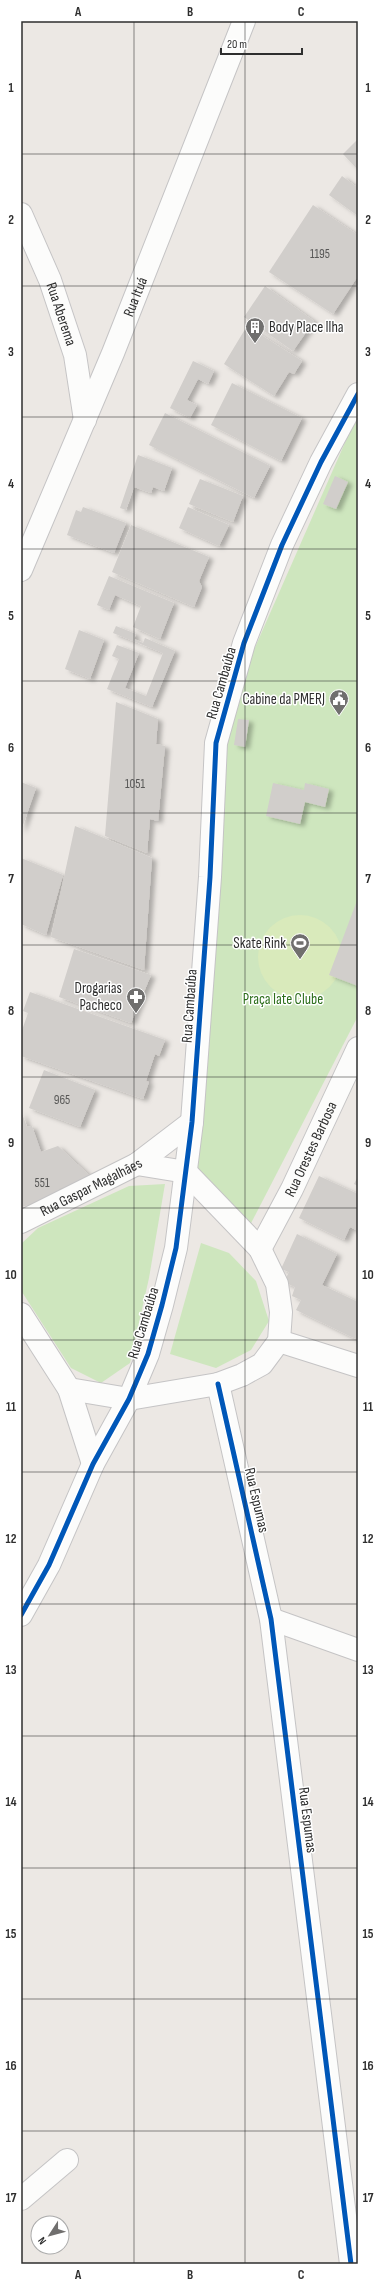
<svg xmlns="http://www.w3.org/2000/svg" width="379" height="2285" font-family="'Sofia Sans Condensed',sans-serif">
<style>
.green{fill:#cee6be}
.pitch{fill:#d9eabb}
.building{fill:#d1cecb;filter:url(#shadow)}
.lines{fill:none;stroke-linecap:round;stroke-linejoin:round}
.minor-casing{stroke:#c5c4c5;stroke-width:24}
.tertiary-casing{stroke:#c5c4c5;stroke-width:24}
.minor{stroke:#fcfcfb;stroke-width:22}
.tertiary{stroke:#fcfcfb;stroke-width:22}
.cycleway-casing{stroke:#fff;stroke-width:8}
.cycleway{stroke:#0057b8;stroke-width:5}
.grid{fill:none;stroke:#2e2e2e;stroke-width:1;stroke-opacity:0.55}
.labels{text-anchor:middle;stroke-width:3;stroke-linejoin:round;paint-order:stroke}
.number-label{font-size:13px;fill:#585857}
.street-label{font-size:15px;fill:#2e2e2e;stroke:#fff}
.poi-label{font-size:15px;fill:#2e2e2e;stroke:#fff;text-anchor:end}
.park-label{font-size:15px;fill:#2c6e1b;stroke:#fff}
.neatline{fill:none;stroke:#2e2e2e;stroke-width:1.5}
.grid-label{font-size:13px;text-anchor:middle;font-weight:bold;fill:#2e2e2e}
</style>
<defs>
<filter id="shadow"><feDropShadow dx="4.5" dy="2.5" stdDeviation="2" flood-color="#0004"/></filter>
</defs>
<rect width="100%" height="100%" fill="#ece8e4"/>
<g class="green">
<polygon points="358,413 358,1016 248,1229 196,1174 225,747 253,652"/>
<polygon points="165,1184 149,1278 130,1363 101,1383 71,1368 22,1292 21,1244 38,1228 129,1186"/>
<polygon points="201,1243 229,1253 256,1281 269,1321 251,1350 216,1368 170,1354"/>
</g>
<circle class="pitch" cx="300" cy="957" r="42"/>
<g class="building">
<polygon points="358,139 358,170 343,154"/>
<polygon points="342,176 358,188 358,216 329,195"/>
<polygon points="313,205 358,235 358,276 333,314 269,272"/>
<polygon points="265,286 314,321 293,351 244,317"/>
<polygon points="247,326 302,361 294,374 289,372 274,396 224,364"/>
<polygon points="193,361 214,371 208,384 198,379 187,400 197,405 190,418 170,408"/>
<polygon points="232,383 302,418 281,461 211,425"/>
<polygon points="165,413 270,466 254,498 149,445"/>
<polygon points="138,455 172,468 164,491 153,487 151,493 134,487 126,510 120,508"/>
<polygon points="335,476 348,482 336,509 323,504"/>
<polygon points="200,479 243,496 233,522 189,504"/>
<polygon points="83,507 126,523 114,553 67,535 76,510 81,512"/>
<polygon points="188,507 229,525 219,546 179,528"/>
<polygon points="131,525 209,557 199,581 202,587 194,607 112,572"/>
<polygon points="109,576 174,603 160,639 133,627 141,606 115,595 109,610 97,605"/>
<polygon points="116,626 136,634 134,639 143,643 145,638 175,651 152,707 107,689 119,659 112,656 117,645 139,653 125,688 146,696 163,653 113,633"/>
<polygon points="79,630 104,640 90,679 65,669"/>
<polygon points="116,702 158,719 156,744 165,746 158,821 150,819 147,853 105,836"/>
<polygon points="238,719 249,720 245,747 234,745"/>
<polygon points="21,782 36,788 21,831"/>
<polygon points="273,783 304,790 305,783 329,789 325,807 305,802 300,824 266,816"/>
<polygon points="75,826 152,858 144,970 51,937"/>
<polygon points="21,858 63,875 46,935 21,924"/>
<polygon points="358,898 358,986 329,975"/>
<polygon points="74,949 151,975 131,1023 59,997"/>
<polygon points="30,992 165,1040 159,1056 155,1054 146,1081 149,1082 143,1099 21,1056 21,1033 28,1013 23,1011"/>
<polygon points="44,1070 95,1090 80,1127 29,1108"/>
<polygon points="21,1111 27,1127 32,1126 41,1152 58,1146 92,1178 59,1189 61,1194 22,1207"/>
<polygon points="319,1176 358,1194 358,1231 350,1227 344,1240 299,1218"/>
<polygon points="358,1176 358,1186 354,1184"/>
<polygon points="297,1234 337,1254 322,1285 358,1302 358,1340 296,1310 301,1300 292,1296 295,1287 284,1282 289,1272 281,1269"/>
</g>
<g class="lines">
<g class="minor-casing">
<g id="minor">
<path id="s1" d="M21,214L50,280L75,355L85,420"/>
<path id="s2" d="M260,1249L292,1189L358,1048"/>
<polyline points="279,1341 358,1366"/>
<polyline points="218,1384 271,1619 351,2264"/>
<polyline points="129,1399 218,1384 242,1375 262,1364 279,1341 281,1312 277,1284 260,1249 186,1172"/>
<polyline points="271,1619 358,1650"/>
<polyline points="21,2199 67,2160"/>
</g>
</g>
<g class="tertiary-casing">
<g id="tertiary">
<path id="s3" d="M21,570L113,353L244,21"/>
<polyline points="137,1164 186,1172"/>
<path id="s4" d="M21,1222L137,1164L192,1122"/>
<polyline points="21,1314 69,1389 93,1464"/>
<polyline points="69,1389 129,1399"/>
<polyline points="21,1615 49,1565 93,1464 129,1399 148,1354 162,1305 176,1248 192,1122 210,877 216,743 244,643 282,545 321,462 358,394"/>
</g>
</g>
<use href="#minor" class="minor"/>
<use href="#tertiary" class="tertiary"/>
<g class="cycleway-casing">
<g id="cycleway">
<polyline points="218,1384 271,1619 351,2264"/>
<polyline points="21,1615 49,1565 93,1464 129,1399 148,1354 162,1305 176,1248 192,1122 210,877 216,743 244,643 282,545 321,462 358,394"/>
</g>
</g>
<use href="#cycleway" class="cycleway"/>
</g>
<path class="grid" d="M134,21V2264M245,21V2264M21,154H358M21,286H358M21,417H358M21,549H358M21,681H358M21,813H358M21,945H358M21,1077H358M21,1208H358M21,1340H358M21,1472H358M21,1604H358M21,1736H358M21,1868H358M21,1999H358M21,2131H358"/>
<defs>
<g id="building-pin" transform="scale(1)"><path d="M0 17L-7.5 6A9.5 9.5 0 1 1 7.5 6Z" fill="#706f6e" stroke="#fff"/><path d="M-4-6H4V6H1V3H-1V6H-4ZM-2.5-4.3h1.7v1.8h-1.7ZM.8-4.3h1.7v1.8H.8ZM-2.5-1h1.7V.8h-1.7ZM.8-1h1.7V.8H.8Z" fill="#fff"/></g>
<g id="civic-pin" transform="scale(1)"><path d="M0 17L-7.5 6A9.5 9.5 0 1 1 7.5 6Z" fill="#706f6e" stroke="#fff"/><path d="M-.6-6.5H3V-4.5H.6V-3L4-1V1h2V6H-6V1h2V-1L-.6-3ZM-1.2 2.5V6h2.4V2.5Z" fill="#fff"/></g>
<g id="stadium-pin" transform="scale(1)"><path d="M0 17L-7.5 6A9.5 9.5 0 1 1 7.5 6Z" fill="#706f6e" stroke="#fff"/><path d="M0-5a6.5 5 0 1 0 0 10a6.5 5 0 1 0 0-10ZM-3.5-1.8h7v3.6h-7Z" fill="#fff"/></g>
<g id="pharmacy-pin" transform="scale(1)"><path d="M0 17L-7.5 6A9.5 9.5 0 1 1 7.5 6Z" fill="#706f6e" stroke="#fff"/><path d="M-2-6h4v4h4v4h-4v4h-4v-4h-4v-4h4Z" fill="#fff"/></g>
</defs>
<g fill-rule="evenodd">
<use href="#building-pin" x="255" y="327"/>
<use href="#civic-pin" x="339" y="699"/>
<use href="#stadium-pin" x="300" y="943"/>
<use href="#pharmacy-pin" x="136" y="997"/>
</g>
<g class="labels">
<g class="number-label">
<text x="320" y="258">1195</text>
<text x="135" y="788">1051</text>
<text x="62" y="1104">965</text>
<text x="42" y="1187">551</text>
</g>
<g class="street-label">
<text dy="5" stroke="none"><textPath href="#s3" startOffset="296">Rua Ituá</textPath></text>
<text dy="5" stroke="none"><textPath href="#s1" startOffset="108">Rua Aberema</textPath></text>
<text transform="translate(221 683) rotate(-74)" y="5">Rua Cambaúba</text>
<text transform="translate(189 1006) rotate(-86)" y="5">Rua Cambaúba</text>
<text dy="5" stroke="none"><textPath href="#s2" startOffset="112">Rua Orestes Barbosa</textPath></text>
<text dy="5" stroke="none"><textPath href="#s4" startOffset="78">Rua Gaspar Magalhães</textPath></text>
<text transform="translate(143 1323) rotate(-73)" y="5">Rua Cambaúba</text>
<text transform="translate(257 1500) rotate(77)" y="5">Rua Espumas</text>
<text transform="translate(308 1820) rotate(83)" y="5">Rua Espumas</text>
</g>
<g class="poi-label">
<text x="269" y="332" text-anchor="start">Body Place Ilha</text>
<text x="325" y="704">Cabine da PMERJ</text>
<text x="286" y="948">Skate Rink</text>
<text x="122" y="993">Drogarias<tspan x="122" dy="17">Pacheco</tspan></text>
</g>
<g class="park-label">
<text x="283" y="1004">Praça Iate Clube</text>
</g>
</g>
<rect width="379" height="2285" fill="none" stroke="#ffffff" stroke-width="44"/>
<g transform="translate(50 2235) rotate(234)"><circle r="19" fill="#ffffff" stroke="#ababab"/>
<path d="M0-3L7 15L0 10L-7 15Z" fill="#706f6e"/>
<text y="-6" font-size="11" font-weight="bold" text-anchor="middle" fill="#2e2e2e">N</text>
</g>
<path d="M221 48v6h81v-6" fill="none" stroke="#2e2e2e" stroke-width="2"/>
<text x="227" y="48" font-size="12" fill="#2e2e2e" stroke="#ffffff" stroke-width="3" paint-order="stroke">20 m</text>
<rect x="22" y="22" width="335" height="2241" class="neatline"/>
<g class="grid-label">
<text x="78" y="16">A</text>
<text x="190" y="16">B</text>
<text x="301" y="16">C</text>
<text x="11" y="92">1</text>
<text x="368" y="92">1</text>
<text x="11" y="224">2</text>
<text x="368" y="224">2</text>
<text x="11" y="356">3</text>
<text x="368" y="356">3</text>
<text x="11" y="488">4</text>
<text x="368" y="488">4</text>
<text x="11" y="620">5</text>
<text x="368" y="620">5</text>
<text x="11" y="752">6</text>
<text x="368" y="752">6</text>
<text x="11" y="883">7</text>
<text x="368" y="883">7</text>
<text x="11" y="1015">8</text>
<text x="368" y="1015">8</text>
<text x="11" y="1147">9</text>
<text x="368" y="1147">9</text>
<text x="11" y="1279">10</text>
<text x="368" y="1279">10</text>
<text x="11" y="1411">11</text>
<text x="368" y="1411">11</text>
<text x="11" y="1543">12</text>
<text x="368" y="1543">12</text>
<text x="11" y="1674">13</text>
<text x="368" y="1674">13</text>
<text x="11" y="1806">14</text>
<text x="368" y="1806">14</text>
<text x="11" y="1938">15</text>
<text x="368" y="1938">15</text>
<text x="11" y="2070">16</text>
<text x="368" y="2070">16</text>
<text x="11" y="2202">17</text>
<text x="368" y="2202">17</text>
<text x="78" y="2279">A</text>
<text x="190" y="2279">B</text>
<text x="301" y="2279">C</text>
</g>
</svg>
